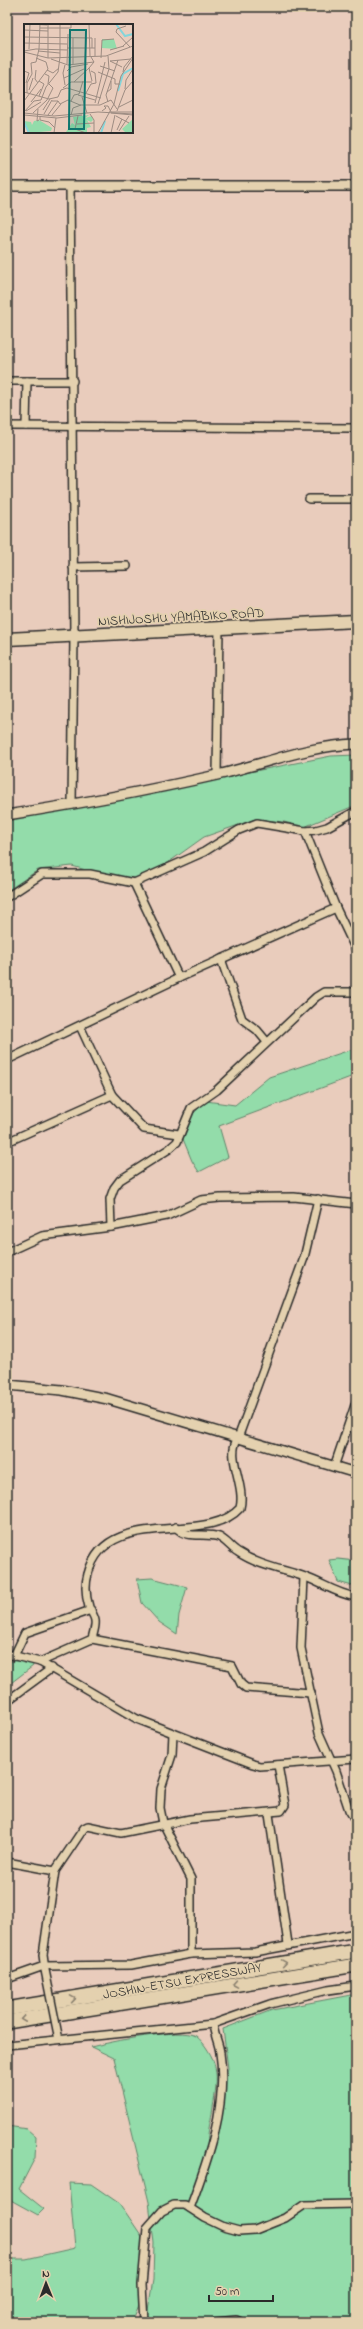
<svg xmlns="http://www.w3.org/2000/svg" width="363" height="2329" font-family="'Indie Flower',sans-serif">
<style>
.green{fill:#93dcaa;stroke:#5f846a}
.lines{fill:none;stroke-linecap:round;stroke-linejoin:round}
.minor-casing{stroke:#2b2b2b;stroke-width:10}
.tertiary-casing{stroke:#2b2b2b;stroke-width:12}
.trunk-casing{stroke:#2b2b2b;stroke-width:15}
.motorway-casing{stroke:#2b2b2b;stroke-width:16}
.minor{stroke:#e4d1af;stroke-width:7}
.tertiary{stroke:#e4d1af;stroke-width:9}
.trunk{stroke:#e4d1af;stroke-width:12}
.motorway{stroke:#e4d1af;stroke-width:13}
.minor-bridge-casing{stroke:#2b2b2b;stroke-width:10;stroke-linecap:butt}
.minor-bridge{stroke:#e4d1af;stroke-width:7}
.oneway{stroke:#887e6d}
.labels{text-anchor:middle;stroke-width:3.5;stroke-linejoin:round;paint-order:stroke}
.street-label{font-size:13px;fill:#2b2b2b;stroke:#e4d1af}
.inset-river{fill:none;stroke:#84d5da;stroke-width:2}
.inset-road{fill:none;stroke:#9d8c82;stroke-width:1}
.view{fill:#0f766e;fill-opacity:0.15;stroke:#0f766e;stroke-width:2}
.inset-edge{fill:none;stroke:#2b2b2b;stroke-width:2}
</style>
<rect width="100%" height="100%" fill="#e9ccbc"/>
<filter id="ink" filterUnits="userSpaceOnUse"><feTurbulence type="fractalNoise" baseFrequency=".025" numOctaves="2"/><feDisplacementMap in="SourceGraphic" scale="8" xChannelSelector="R" yChannelSelector="G"/><feConvolveMatrix kernelMatrix="1 2 1 2 8 2 1 2 1" color-interpolation-filters="sRGB"/></filter>
<g filter="url(#ink)">
<g class="green">
<polygon points="356,755 356,805 304,827 284,822 256,819 227,829 204,837 155,872 137,878 107,876 72,866 38,870 7,891 7,820 331,756"/>
<polygon points="356,1048 356,1075 219,1126 228,1157 199,1172 192,1161 183,1139 193,1114 206,1101 235,1105 269,1077"/>
<polygon points="338,1559 356,1561 356,1587 338,1582 329,1560"/>
<polygon points="152,1578 187,1587 179,1615 177,1634 159,1622 142,1603 137,1579"/>
<polygon points="12,1661 32,1662 33,1666 7,1686 7,1663"/>
<path d="M356,1994V2322H146L153,2280L154,2243L149,2202L114,2058L91,2047C109,2042 181,2027 196,2036C204,2042 214,2058 215,2067C218,2078 215,2096 213,2107C211,2124 203,2141 211,2157L228,2068L223,2029L272,2010Z"/>
<polygon points="7,2126 27,2129 36,2137 35,2158 19,2189 44,2209 38,2215 7,2198"/>
<polygon points="69,2183 91,2184 120,2204 143,2238 143,2295 132,2322 7,2322 7,2259 26,2259 75,2248"/>
</g>
<g class="lines">
<g class="minor-casing">
<g id="minor">
<polyline points="70,186 74,636 72,805"/>
<polyline points="7,381 73,381"/>
<polyline points="7,426 356,428"/>
<polyline points="26,426 27,381"/>
<polyline points="309,499 356,499"/>
<polyline points="73,567 127,566"/>
<polyline points="217,775 219,627"/>
<polyline points="305,831 336,908 356,950"/>
<polyline points="134,883 179,978"/>
<polyline points="7,897 42,874 90,874 134,883 204,852 239,830 257,823 305,831 316,830 327,827 356,811"/>
<polyline points="221,959 242,1019 257,1030 267,1042"/>
<polyline points="80,1026 112,1095 144,1129 179,1134"/>
<polyline points="7,1060 179,978 336,908"/>
<polyline points="7,1142 112,1095"/>
<polyline points="111,1227 110,1199 114,1188 120,1180 169,1149 177,1142 191,1108 217,1090 316,997 324,992 356,992"/>
<polyline points="7,1252 42,1236 111,1227 167,1216 201,1200 220,1198 294,1197 356,1204"/>
<polyline points="334,1467 356,1402"/>
<path d="M176,1527C186,1540 205,1532 219,1537C227,1541 231,1548 238,1552C259,1566 282,1569 305,1577C322,1583 337,1594 356,1597"/>
<polyline points="304,1577 301,1648 319,1733 336,1771 349,1810 356,1821"/>
<polyline points="92,1639 232,1666 241,1684 246,1688 311,1693"/>
<polyline points="7,1654 40,1662 137,1719 253,1764 260,1766 356,1759"/>
<polyline points="14,1656 25,1633 91,1610"/>
<path d="M40,1662L92,1639C93,1634 96,1626 95,1621C95,1617 91,1612 89,1607C86,1597 85,1584 88,1574C106,1504 206,1547 240,1508C246,1485 225,1456 238,1438L304,1258L318,1199"/>
<polyline points="7,1701 52,1668"/>
<polyline points="173,1733 172,1755 161,1789 160,1808 163,1823 191,1879 191,1954"/>
<polyline points="269,1814 288,1944"/>
<polyline points="7,1862 55,1871"/>
<polyline points="45,1970 43,1955 55,1871 84,1828 88,1826 121,1833 190,1819 281,1811 285,1805 278,1765"/>
<polyline points="7,1979 44,1966 131,1965 191,1954 255,1952 356,1933"/>
<polyline points="7,2045 213,2024 270,2004 328,1990 356,1986"/>
<path d="M190,2208C208,2160 228,2105 220,2053C219,2043 214,2035 213,2024"/>
<polyline points="144,2322 142,2285 147,2228 162,2211 174,2205 185,2205 205,2218 224,2227 239,2231 255,2230 285,2218 304,2205 356,2204"/>
<polyline points="216,2322 236,2320 241,2322"/>
</g>
</g>
<g class="tertiary-casing">
<g id="tertiary">
<polyline points="7,186 356,186"/>
<path d="M7,815C77,804 147,791 217,775C264,764 306,746 356,744"/>
<polyline points="7,1385 62,1390 108,1399 356,1473"/>
</g>
</g>
<g class="trunk-casing">
<polyline id="trunk" points="7,639 356,621"/>
</g>
<g class="motorway-casing">
<g id="motorway">
<polyline points="7,2009 356,1951"/>
<polyline points="7,2022 356,1965"/>
</g>
</g>
<use href="#minor" class="minor"/>
<use href="#tertiary" class="tertiary"/>
<use href="#trunk" class="trunk"/>
<use href="#motorway" class="motorway"/>
<g class="minor-bridge-casing">
<polyline id="minor-bridge" points="45,1970 58,2035"/>
</g>
<use href="#minor-bridge" class="minor-bridge"/>
</g>
<defs><path id="oneway-chevron" d="M-2-3.5L2.5 0L-2 3.5" fill="none" stroke-width="1.6" stroke-linecap="round" stroke-linejoin="round"/></defs>
<g class="oneway">
<use href="#oneway-chevron" transform="translate(284 1963) rotate(-9)"/>
<use href="#oneway-chevron" transform="translate(235 1984) rotate(170)"/>
<use href="#oneway-chevron" transform="translate(73 1999) rotate(-9)"/>
<use href="#oneway-chevron" transform="translate(23 2019) rotate(172)"/>
</g>
</g>
<g class="labels">
<g class="street-label">
<text transform="translate(181 616) rotate(-3)" y="5">NISHIJOSHU YAMABIKO ROAD</text>
<text transform="translate(182 1980) rotate(-10)" y="5">JOSHIN-ETSU EXPRESSWAY</text>
</g>
</g>
<g transform="translate(24 24)">
<rect width="109" height="109" fill="#e9ccbc"/>
<path d="M78,15H90L93,25L78,24ZM65,91L61,94L68,92L69,96L67,98L63,96L67,103L63,104V109L42,108L48,99L51,101L49,93ZM109,95V109H102L98,105ZM15,96L28,104L27,107L5,109L0,97L7,98L8,101L10,97Z" fill="#93dcaa"/>
<path class="inset-river" d="M92,0L101,12L109,10M94,67L99,50L109,44M0,98L5,109M77,109L81,97"/>
<path class="inset-road" d="M6,0L23,1M65,0L66,32M36,1V33M102,2L93,5L92,8L106,23M16,4H36M36,4H47V1M0,6L24,7M0,13L68,14V24M0,19L43,20M99,22L109,13M43,24H71M5,25L6,0M15,25L16,0M86,26L100,22M0,27L12,25L43,26M14,27L36,29M0,28L24,34L82,32L109,22M71,32V14M67,33L70,38L65,44L68,57M24,34V0M77,34L78,16L90,15M27,35L44,41L70,38M61,38L62,14M43,40L44,10M49,40V14M76,42L91,47M98,43L86,37L107,35M12,46L11,55L14,59M23,46L29,49L35,44M0,47L5,49L2,59M43,47L47,43L64,40M74,48L91,55V60H96M99,48L100,43L109,32M21,50L25,52L24,60M40,54L60,45M15,57L20,60L15,72M50,58L65,44M41,61L39,49L41,41M39,64L47,58H68M101,65L102,56L109,45M5,66L9,54M0,68L25,75L34,73L37,66L43,64L77,74M83,68L87,65V57M3,69V59L8,50L7,39L12,38L15,25M62,69L67,60L72,59L71,49L67,47M54,71L71,76M58,73L63,89M0,77L24,45L22,38L12,34M28,77H34L36,80L44,76L56,81H76L87,76L93,85M47,77L50,71L55,70L59,57M7,78L17,65M84,78L82,71L94,36M71,79L81,38M74,80L85,45L84,32M95,83L109,76M14,85L13,97L15,96M19,86L26,75M2,87L17,78M78,87L82,84L80,82H84L87,88H108M93,87L101,66L109,57M0,88L10,77L17,76L22,63L34,48L36,33M0,89L30,92L74,88L109,90M9,89L23,76L29,64L25,60M87,89L109,91M20,90L28,76M66,90L70,96V109M0,91L33,94L58,91M24,91L34,77M28,91L37,80M47,91L49,84L57,81M54,92L51,105L62,109M92,92L105,99M16,93V96L25,98L31,104M53,100L70,99M93,106L98,95M95,107L105,92M30,109L32,94M74,109L90,80L97,52L109,34M87,109L91,91"/>
<path class="view" d="M46,6H62L60,105H45Z"/>
<rect width="109" height="109" class="inset-edge"/>
</g>
<rect width="363" height="2329" fill="none" stroke="#e4d1af" stroke-width="24"/>
<rect x="12" y="12" width="339" height="2305" fill="none" stroke="#2b2b2b" stroke-width="1.5" filter="url(#ink)"/>
<g transform="translate(46 2283) rotate(359)" stroke="#e4d1af" stroke-width="3" paint-order="stroke">
<path d="M0-3L7 15L0 10L-7 15Z" fill="#2b2b2b"/>
<text y="-6" font-size="11" font-weight="bold" text-anchor="middle" fill="#2b2b2b">N</text>
</g>
<path d="M209 2295v6h64v-6" fill="none" stroke="#2b2b2b" stroke-width="2"/>
<text x="215" y="2295" font-size="12" fill="#2b2b2b" stroke="#e4d1af" stroke-width="3" paint-order="stroke">50 m</text>
</svg>
